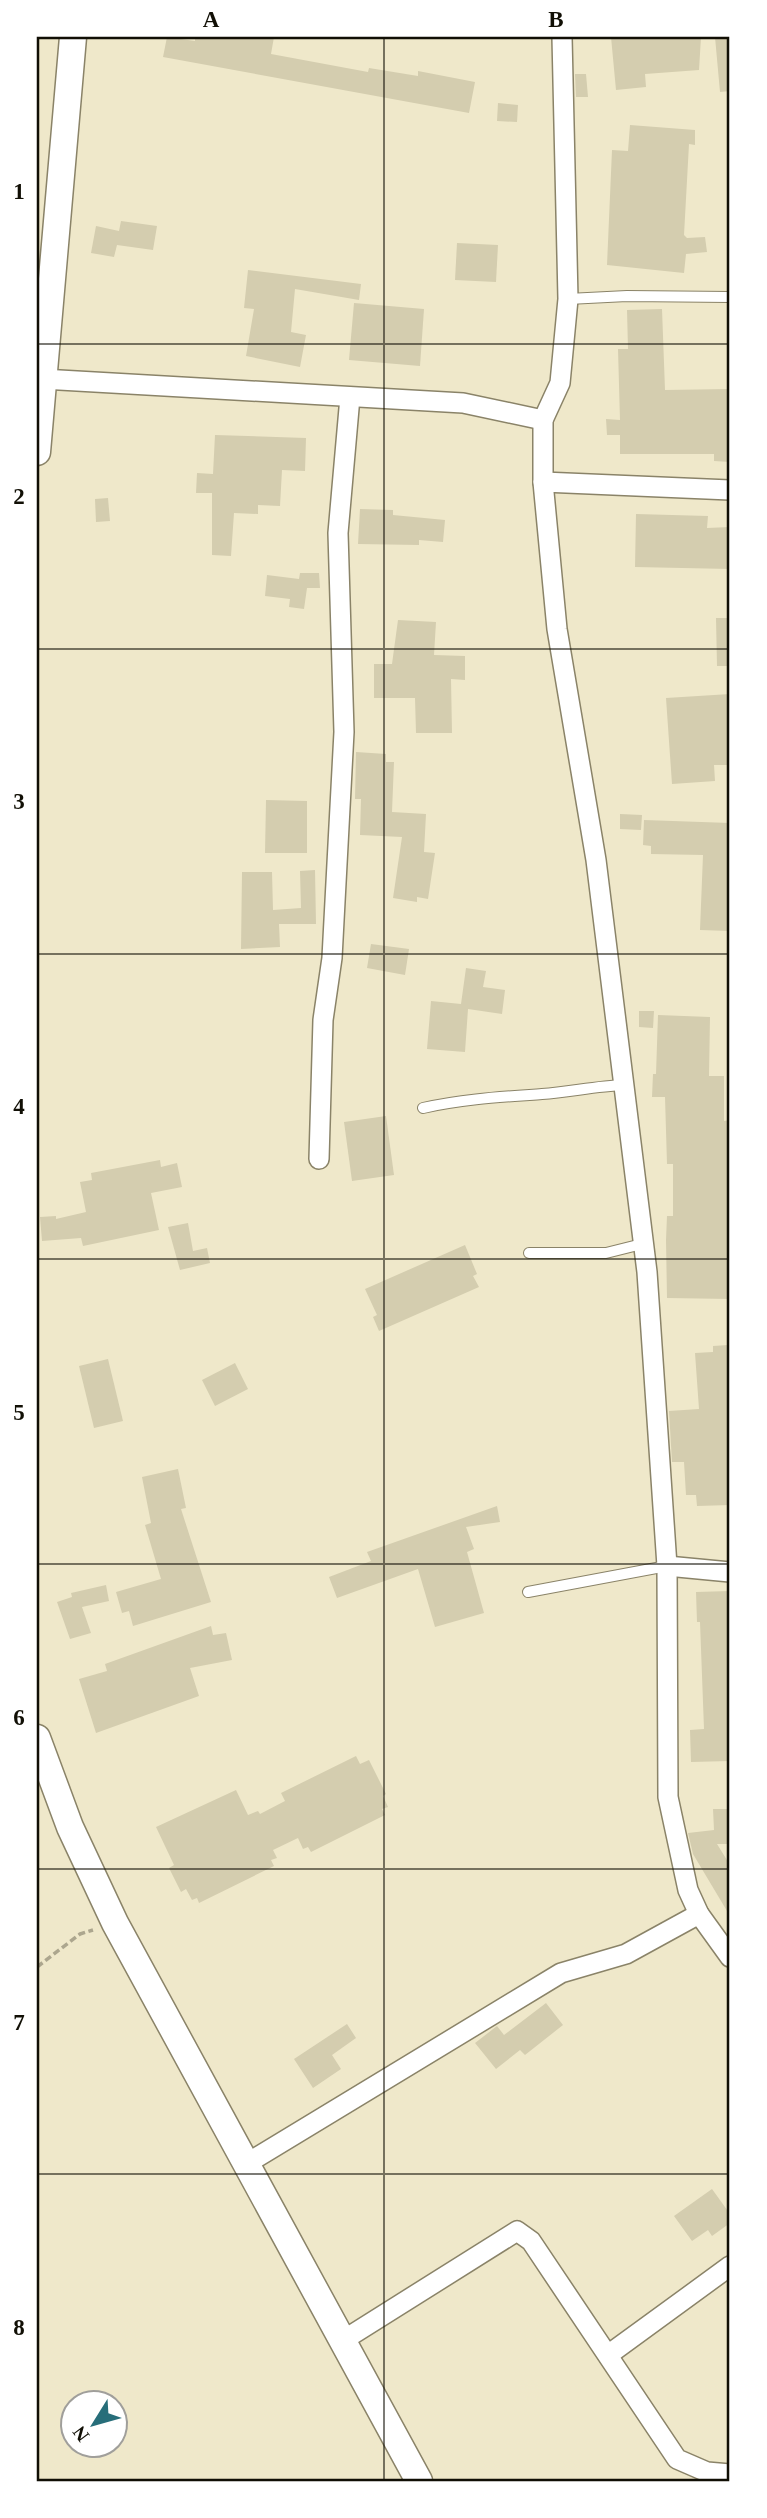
<svg xmlns="http://www.w3.org/2000/svg" width="767" height="2518" font-family="'Times New Roman',serif">
<style>
.building{fill:#d4cdaf}
.lines{fill:none;stroke-linecap:round;stroke-linejoin:round}
.service-casing{stroke:#8a8368;stroke-width:12}
.minor-casing{stroke:#8a8368;stroke-width:22}
.secondary-casing{stroke:#8a8368;stroke-width:29}
.path{stroke:#aca68e;stroke-width:3.5;stroke-dasharray:7 3.5;stroke-linecap:butt}
.service{stroke:#fff;stroke-width:10}
.minor{stroke:#fff;stroke-width:19}
.secondary{stroke:#fff;stroke-width:26}
.grid{fill:none;stroke:#110f05;stroke-width:2;stroke-opacity:0.55}
.neatline{fill:none;stroke:#110f05;stroke-width:2.5}
.grid-label{font-size:23px;text-anchor:middle;font-weight:bold;fill:#110f05}
</style>
<rect width="100%" height="100%" fill="#efe8ca"/>
<g class="building">
<polygon points="167,37 195,41 195,37 274,37 271,54 368,72 369,68 418,76 418,71 475,82 469,113 163,57"/>
<polygon points="611,37 701,37 699,70 645,74 646,87 616,90"/>
<polygon points="715,37 730,37 730,91 720,92"/>
<polygon points="575,74 586,74 588,97 576,97"/>
<polygon points="498,103 518,105 517,122 497,121"/>
<polygon points="630,125 695,130 695,145 689,144 684,235 687,238 705,237 707,252 686,254 684,273 607,265 612,150 628,151"/>
<polygon points="121,221 157,226 153,250 117,245 114,257 91,253 96,226 119,231"/>
<polygon points="457,243 498,245 496,282 455,280"/>
<polygon points="248,270 361,284 359,300 295,289 291,332 306,335 300,367 246,356 254,309 244,308"/>
<polygon points="354,303 424,309 420,366 349,360"/>
<polygon points="662,309 665,390 730,389 730,462 714,461 714,454 620,454 620,435 607,435 606,419 620,420 618,349 628,349 627,310"/>
<polygon points="215,435 306,438 305,471 282,470 280,506 258,505 258,514 234,513 231,556 212,555 212,493 196,493 197,473 213,474"/>
<polygon points="108,498 110,521 96,522 95,499"/>
<polygon points="360,509 393,510 393,515 445,520 443,542 419,540 419,545 358,544"/>
<polygon points="636,514 708,516 707,528 730,527 730,569 635,567"/>
<polygon points="300,573 319,573 320,588 307,588 304,609 289,607 290,599 265,596 267,575 299,579"/>
<polygon points="716,618 730,618 730,666 717,666"/>
<polygon points="398,620 436,622 434,655 465,656 465,680 451,679 452,733 416,733 415,698 374,698 374,664 392,664"/>
<polygon points="730,694 730,765 714,765 715,781 672,784 666,698"/>
<polygon points="356,752 386,754 386,762 394,762 392,812 426,814 424,852 435,853 428,899 417,897 417,902 393,898 402,837 360,835 361,799 355,799"/>
<polygon points="266,800 307,801 307,853 265,853"/>
<polygon points="620,814 642,815 641,830 620,829"/>
<polygon points="644,820 730,823 730,931 700,930 703,855 651,854 651,846 643,845"/>
<polygon points="315,870 316,924 279,924 280,947 241,949 242,872 272,872 273,910 301,908 300,871"/>
<polygon points="371,944 409,949 405,975 367,968"/>
<polygon points="466,968 486,971 483,987 505,990 502,1014 468,1009 465,1052 427,1049 431,1001 461,1004"/>
<polygon points="639,1011 654,1011 653,1028 639,1027"/>
<polygon points="658,1015 710,1017 709,1076 724,1076 724,1121 730,1120 730,1299 667,1298 666,1240 667,1216 673,1216 673,1164 667,1164 665,1097 652,1097 653,1074 656,1074"/>
<polygon points="386,1116 394,1175 352,1181 344,1122"/>
<polygon points="160,1160 161,1167 177,1163 182,1187 151,1193 159,1230 83,1246 81,1238 42,1241 40,1217 56,1216 56,1219 86,1212 80,1182 92,1180 91,1173"/>
<polygon points="188,1223 193,1251 207,1248 210,1263 180,1270 168,1227"/>
<polygon points="465,1245 477,1274 473,1276 479,1287 379,1331 373,1317 377,1315 365,1289"/>
<polygon points="728,1345 730,1505 697,1506 696,1495 686,1495 684,1462 672,1462 669,1411 699,1409 695,1353 713,1352 713,1346"/>
<polygon points="108,1359 123,1421 94,1428 79,1366"/>
<polygon points="235,1363 248,1389 215,1406 202,1380"/>
<polygon points="178,1469 186,1508 181,1509 211,1602 133,1626 129,1611 122,1613 116,1592 161,1579 145,1525 151,1523 142,1477"/>
<polygon points="497,1506 500,1522 466,1527 474,1549 467,1552 484,1613 435,1627 418,1569 337,1598 329,1577 371,1561 367,1552"/>
<polygon points="106,1585 109,1601 82,1607 91,1633 70,1639 57,1602 72,1597 71,1593"/>
<polygon points="730,1591 730,1761 691,1762 690,1730 704,1729 700,1622 697,1622 696,1592"/>
<polygon points="211,1626 213,1635 226,1633 232,1660 190,1668 199,1696 96,1733 79,1679 107,1671 105,1664"/>
<polygon points="356,1756 360,1764 369,1760 386,1794 383,1796 388,1807 382,1809 385,1815 311,1852 308,1847 303,1849 298,1838 273,1850 277,1858 271,1860 274,1866 199,1903 197,1898 192,1900 186,1889 181,1892 169,1868 174,1865 156,1827 236,1790 248,1815 258,1811 260,1814 285,1801 281,1793"/>
<polygon points="713,1809 730,1809 730,1844 717,1844 730,1865 730,1916 693,1854 688,1833 714,1830"/>
<polygon points="546,2003 563,2025 525,2055 520,2050 496,2069 475,2043 497,2026 504,2035"/>
<polygon points="347,2024 356,2038 332,2055 341,2069 313,2088 294,2059"/>
<polygon points="712,2189 730,2214 730,2223 712,2236 708,2230 692,2241 674,2216"/>
</g>
<g class="lines">
<g class="service-casing">
<g id="service">
<polyline points="568,299 627,296 730,297"/>
<path d="M423,1108C463,1099 501,1097 542,1094C570,1092 596,1086 624,1085"/>
<polyline points="529,1253 606,1253 642,1244"/>
<polyline points="528,1592 667,1566"/>
</g>
</g>
<g class="minor-casing">
<g id="minor">
<polyline points="562,37 568,299 560,383 543,420 543,482 557,629 596,860 647,1272 667,1566 668,1797 688,1890 699,1914 730,1957"/>
<polyline points="42,379 463,403 543,420"/>
<polyline points="543,482 730,490"/>
<polyline points="319,1159 323,1020 332,958 344,732 338,533 350,397"/>
<polyline points="667,1566 730,1572"/>
<polyline points="246,2164 561,1973 626,1954 699,1914"/>
<polyline points="342,2341 517,2231 531,2241 677,2459 707,2472 730,2474"/>
<polyline points="608,2355 730,2266"/>
</g>
</g>
<g class="secondary-casing">
<g id="secondary">
<polyline points="37,452 73,37"/>
<polyline points="37,1738 70,1827 115,1923 419,2481"/>
</g>
</g>
<polyline class="path" points="37,1967 80,1934 93,1930"/>
<use href="#service" class="service"/>
<use href="#minor" class="minor"/>
<use href="#secondary" class="secondary"/>
</g>
<path class="grid" d="M384,37V2481M37,344H730M37,649H730M37,954H730M37,1259H730M37,1564H730M37,1869H730M37,2174H730"/>
<rect width="767" height="2518" fill="none" stroke="#ffffff" stroke-width="77"/>
<g transform="translate(94 2424) rotate(233)"><circle r="33" fill="#ffffff" stroke="#a09f9b" stroke-width="2"/>
<path d="M0-5L12 26L0 18L-12 26Z" fill="#276e7a"/>
<text y="-10" font-size="19" font-weight="bold" text-anchor="middle" fill="#110f05">N</text>
</g>
<rect x="38" y="38" width="690" height="2442" class="neatline"/>
<g class="grid-label">
<text x="211" y="27">A</text>
<text x="556" y="27">B</text>
<text x="19" y="199">1</text>
<text x="19" y="504">2</text>
<text x="19" y="809">3</text>
<text x="19" y="1114">4</text>
<text x="19" y="1420">5</text>
<text x="19" y="1725">6</text>
<text x="19" y="2030">7</text>
<text x="19" y="2335">8</text>
</g>
</svg>
